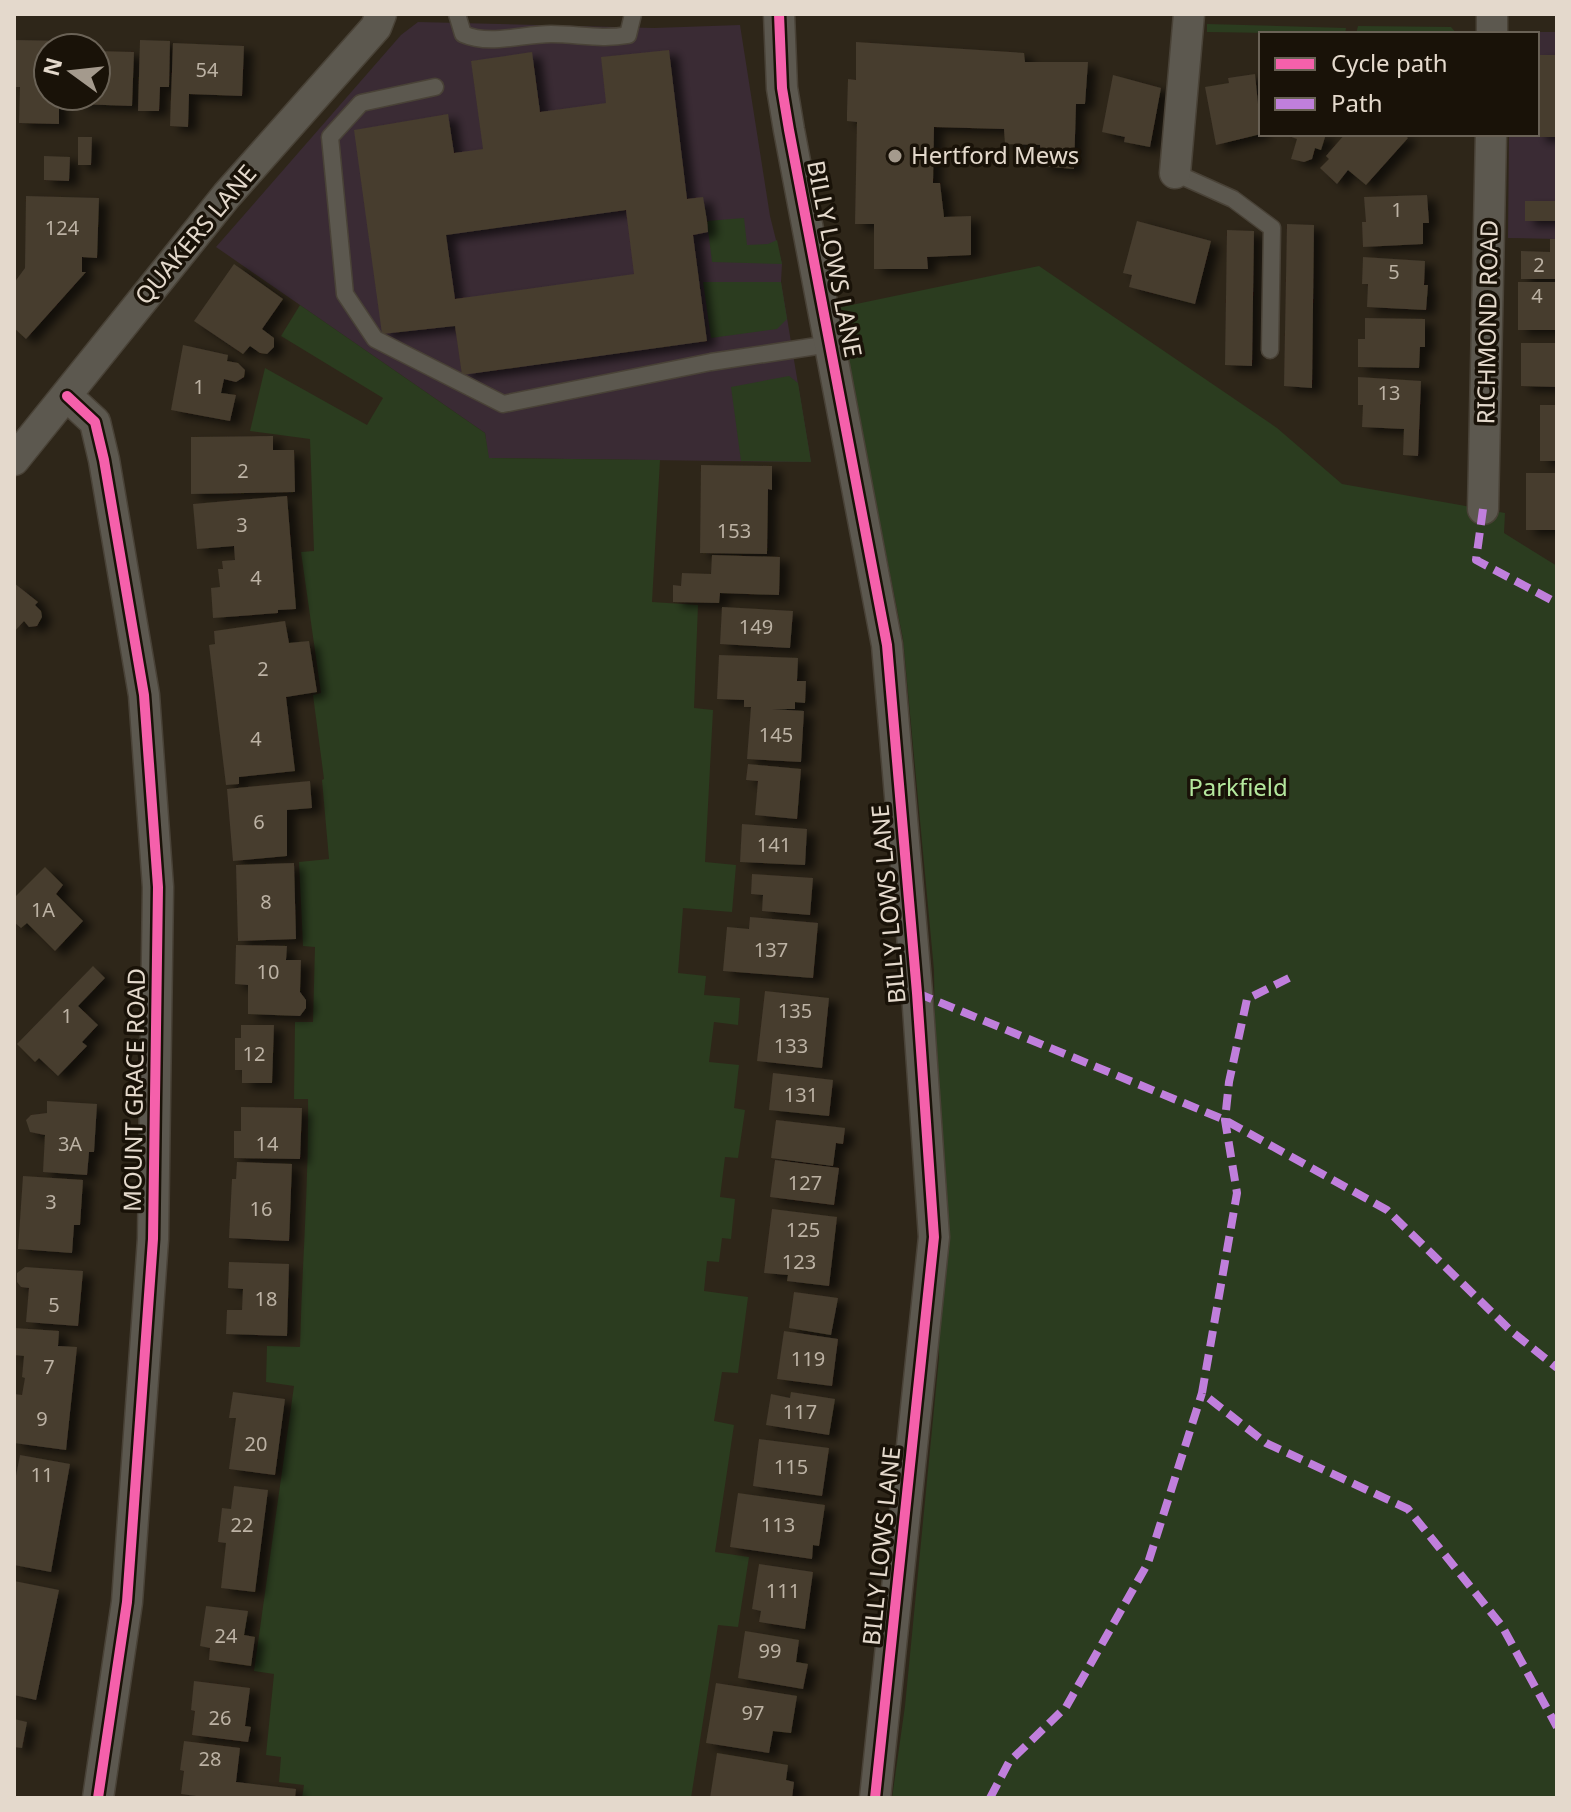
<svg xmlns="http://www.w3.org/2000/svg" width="1571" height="1812" font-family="'Noto Sans',sans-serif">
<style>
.commercial{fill:#3a2b34}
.green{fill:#2b3c1f}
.building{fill:#463c2e;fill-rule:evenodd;filter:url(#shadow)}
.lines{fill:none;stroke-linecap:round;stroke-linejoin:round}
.lane-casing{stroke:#494237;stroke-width:19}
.street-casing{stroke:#494237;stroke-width:33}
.lane{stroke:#5c584f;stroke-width:16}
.street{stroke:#5c584f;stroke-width:30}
.quiet{stroke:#c07fdc;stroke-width:8;stroke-dasharray:16 8;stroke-linecap:butt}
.cycleway-casing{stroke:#191208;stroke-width:15}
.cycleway{stroke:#f560ab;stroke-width:10}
.poi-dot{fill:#a49a8d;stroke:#191208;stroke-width:3}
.labels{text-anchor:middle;stroke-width:7;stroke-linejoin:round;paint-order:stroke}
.number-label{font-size:20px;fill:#bcb2a4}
.poi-label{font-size:24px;fill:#e4d9cc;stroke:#191208;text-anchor:start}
.street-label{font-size:24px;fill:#e4d9cc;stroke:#191208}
.park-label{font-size:24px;fill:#b4e79d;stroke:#191208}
</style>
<defs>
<filter id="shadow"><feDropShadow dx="9" dy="5" stdDeviation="4" flood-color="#0009"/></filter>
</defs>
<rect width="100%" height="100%" fill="#2e2619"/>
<g class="commercial">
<polygon points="418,22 654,28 740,25 770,216 782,264 781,282 811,462 488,458 485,433 216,247 401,35"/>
<polygon points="1509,32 1557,32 1557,239 1508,238 1509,134 1537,134 1537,34 1509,34"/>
</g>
<g class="green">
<polygon points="1207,24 1346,28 1345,34 1207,32"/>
<polygon points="1358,26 1451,27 1457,34 1356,34"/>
<polygon points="744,218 747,245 768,244 777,240 782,264 712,262 707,221"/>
<polygon points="1039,266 1277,428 1342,484 1505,513 1504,533 1557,566 1557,1798 892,1798 905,1706 939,1358 934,970 903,639 837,308"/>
<polygon points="703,282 781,282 787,319 777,329 711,338"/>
<path d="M300,305L485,433L489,458L660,460L652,602L698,605L694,708L713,710L705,862L736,865L732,912L683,908L678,973L706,976L704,995L740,998L738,1025L714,1022L709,1062L739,1065L734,1108L745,1110L738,1158L725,1157L720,1197L735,1199L731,1239L722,1238L719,1262L707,1261L704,1291L748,1297L738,1373L722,1372L714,1421L734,1425L715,1552L749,1557L738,1627L718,1625L691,1798H302L304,1785L279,1782L281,1757L266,1755L274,1674L254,1671L294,1386L266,1382L267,1346L300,1347C302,1264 309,1182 308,1099H294L295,1022H313L315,947L303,946L299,862L329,859L322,780L324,779L313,695L321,693L301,552L314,551L310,439L250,431L265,368L367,425L383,398L281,336Z"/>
<polygon points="789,376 798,383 811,462 741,461 731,387"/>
</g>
<g class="building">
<polygon points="14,40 70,41 70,48 48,48 48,96 59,96 59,124 19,123 20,87 14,87"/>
<polygon points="140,40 170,41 169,87 160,87 159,111 138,111"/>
<polygon points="856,42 1024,53 1025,62 1088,62 1085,104 1076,104 1074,169 1041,166 1040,145 1005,144 1004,129 934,127 933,183 940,183 944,217 971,216 971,255 927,257 928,269 874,269 874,224 855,224 857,122 847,121 847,112 848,79 856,80"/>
<polygon points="173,43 244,46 242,96 189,94 188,127 170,126"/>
<path d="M669,50L687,199L703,197L707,221L708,232L693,235L707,341L462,375L455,326L382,334L354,130L448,114L454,153L483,149L471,61L532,52L540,112L606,103L601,57ZM626,210L634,274L455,299L446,235Z"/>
<polygon points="96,51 134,52 132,106 77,104 77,96 96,96"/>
<rect x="1537" y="55" width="20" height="82"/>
<polygon points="1255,74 1261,134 1216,145 1205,87 1229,83 1228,78"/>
<polygon points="1113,75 1161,88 1150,147 1124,142 1125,137 1102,132"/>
<polygon points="1283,134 1326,134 1321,150 1315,148 1312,159 1304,162 1291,159 1297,139"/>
<polygon points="1345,134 1403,134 1408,138 1366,185 1348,170 1337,184 1320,168 1329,159 1326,156"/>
<polygon points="78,137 92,137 91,165 78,165"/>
<polygon points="44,156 70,157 69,181 44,180"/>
<polygon points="1427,195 1429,223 1423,223 1423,244 1363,247 1362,222 1366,222 1364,197"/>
<polygon points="26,196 99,198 97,258 82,257 82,272 86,272 26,339 14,328 14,283 25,268"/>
<rect x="1525" y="201" width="32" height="20"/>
<polygon points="1137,221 1211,241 1195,304 1129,287 1132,275 1123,273"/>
<polygon points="1287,224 1314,225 1312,388 1284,386"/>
<polygon points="1227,230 1254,231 1252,366 1225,365"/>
<polygon points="1550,239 1557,239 1557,279 1521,279 1521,251 1550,252"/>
<polygon points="1363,257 1425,261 1424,285 1428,285 1426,310 1367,307 1368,284 1362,284"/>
<polygon points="234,264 283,299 262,329 274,338 274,347 267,354 260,353 250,346 243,354 194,321"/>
<rect x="1518" y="282" width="39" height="48"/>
<polygon points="1365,318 1425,319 1425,347 1420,347 1419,368 1358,367 1358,339 1365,339"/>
<polygon points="1521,343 1557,343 1557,387 1521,386"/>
<polygon points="183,345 228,355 227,361 238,363 245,370 244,377 236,382 224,379 221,393 236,395 230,421 171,410"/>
<polygon points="1358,377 1421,381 1418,456 1403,455 1404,429 1362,427 1363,405 1358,405"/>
<rect x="1540" y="405" width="17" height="56"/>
<polygon points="273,436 273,450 294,450 295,492 191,494 191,437"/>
<polygon points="701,465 772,466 772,490 768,489 767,554 700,553"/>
<rect x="1526" y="473" width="31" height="57"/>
<polygon points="287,496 296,609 278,610 278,613 213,618 211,588 220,587 218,569 223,569 222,561 235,560 234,546 197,549 193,504"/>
<polygon points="712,555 780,557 779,595 720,593 719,603 673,602 673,585 681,586 682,573 711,574"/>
<polygon points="14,583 38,602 35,605 41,611 42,617 37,626 29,627 24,621 14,632"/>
<polygon points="722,607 793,611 790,648 720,644"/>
<polygon points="285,621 289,643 309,641 317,692 286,697 295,771 239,777 239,784 226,785 209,645 215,644 214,631"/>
<polygon points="719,655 798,658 797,681 806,681 805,703 795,702 795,709 772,709 804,711 801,762 747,759 751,707 744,707 744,700 717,699"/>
<polygon points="748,764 801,769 797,819 755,815 758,781 746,780"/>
<polygon points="310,781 312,808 287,810 287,856 233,861 227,789"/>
<polygon points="742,824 807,829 805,865 740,862"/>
<polygon points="294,863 296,939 238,941 236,865"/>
<polygon points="45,867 63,885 56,894 83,921 55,951 27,923 21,928 14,922 14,898"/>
<polygon points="752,874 813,878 810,915 762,911 763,895 751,894"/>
<polygon points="750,917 818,923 813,978 723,971 727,927 749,929"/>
<polygon points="236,945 287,946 286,960 301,960 300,992 306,1000 306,1008 300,1016 248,1014 248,985 235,984"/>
<polygon points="93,966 105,978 78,1006 98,1025 82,1042 87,1046 58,1076 39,1058 35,1062 17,1044"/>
<polygon points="765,991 829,998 822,1068 757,1061"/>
<polygon points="241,1025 274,1025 272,1083 242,1083 242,1070 235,1070 235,1038 241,1038"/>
<polygon points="773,1073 833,1080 829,1116 769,1110"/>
<polygon points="47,1101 97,1104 94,1152 89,1152 87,1175 43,1172 45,1135 30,1132 26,1120 31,1115 47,1113"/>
<polygon points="241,1107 302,1108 300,1159 234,1158 234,1131 241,1131"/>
<polygon points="776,1120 845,1128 843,1144 836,1143 833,1166 771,1158"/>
<polygon points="775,1160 839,1168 834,1205 770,1197"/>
<polygon points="237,1162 292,1164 289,1241 229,1238 232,1179 236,1179"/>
<polygon points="23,1176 83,1180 80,1225 74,1225 72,1253 18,1249"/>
<polygon points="772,1209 837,1217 829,1286 787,1281 788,1275 764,1273"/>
<polygon points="229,1262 289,1264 287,1336 226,1334 227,1310 242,1310 243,1289 228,1288"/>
<polygon points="25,1267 83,1271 78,1326 26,1322 29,1288 21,1287 17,1282 17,1273"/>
<polygon points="794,1292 838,1298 831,1335 789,1328"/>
<polygon points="14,1328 59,1331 58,1346 77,1347 66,1450 14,1443 14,1394 22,1395 25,1378 22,1377 24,1356 14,1355"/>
<polygon points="784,1331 838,1339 832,1386 777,1379"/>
<polygon points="233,1392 285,1399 275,1475 229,1469 236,1418 229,1418"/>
<polygon points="791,1392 835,1399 829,1435 766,1425 771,1394 790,1398"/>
<polygon points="759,1439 829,1448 822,1496 753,1486"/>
<polygon points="20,1455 70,1464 51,1572 14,1565 14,1486"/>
<polygon points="234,1486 268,1490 255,1592 221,1588 226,1543 218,1542 222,1508 231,1509"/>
<polygon points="738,1493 825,1505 819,1546 813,1545 812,1559 730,1547"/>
<polygon points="759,1564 813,1572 805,1629 759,1622 761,1611 752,1609"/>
<polygon points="14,1581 59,1590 36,1700 14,1695"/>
<polygon points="206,1606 248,1611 244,1635 255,1637 251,1666 209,1660 210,1648 200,1646"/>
<polygon points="745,1631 799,1640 796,1662 808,1664 803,1689 738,1678"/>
<polygon points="194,1681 250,1688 245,1726 251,1727 248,1742 192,1735 195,1711 191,1710"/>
<polygon points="716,1683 797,1696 791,1733 773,1731 769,1753 706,1743"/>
<polygon points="14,1719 27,1722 22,1748 14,1747"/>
<polygon points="184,1741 240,1748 236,1782 296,1789 295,1798 211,1798 181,1794 184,1771 180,1770"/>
<polygon points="717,1753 788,1765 786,1780 794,1782 792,1798 710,1798"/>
</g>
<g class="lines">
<g class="lane-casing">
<g id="lane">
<path d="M457,14L463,34C490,46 522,34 551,34C577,34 602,40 628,35L633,14"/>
<polyline points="435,87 361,103 330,137 345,294 375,339 503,404 711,362 830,344"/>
<polyline points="1175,173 1233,199 1272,228 1270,350"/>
</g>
</g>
<g class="street-casing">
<g id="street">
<polyline points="779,14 782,88 789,130 887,645 917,993 934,1237 875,1798"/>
<polyline points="1492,34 1492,14"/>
<polyline points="1175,173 1189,14"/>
<polyline points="67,396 95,422 104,460 144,695 158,887 153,1239 127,1602 98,1798"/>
<polyline points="14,460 227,195 376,27 381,14"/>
<polyline points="1483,509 1491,134"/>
</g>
</g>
<use href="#lane" class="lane"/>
<use href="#street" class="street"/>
<g class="quiet">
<polyline points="1483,509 1476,560 1557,603"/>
<polyline points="1289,978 1247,999 1229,1082 1225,1120 1237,1193 1202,1393 1266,1443 1408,1509 1502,1626 1557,1727"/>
<polyline points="917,993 1225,1120 1387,1210 1510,1330 1557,1368"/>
<polyline points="990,1798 1009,1762 1066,1707 1148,1563 1202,1393"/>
</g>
<g class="cycleway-casing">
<g id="cycleway">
<polyline points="779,14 782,88 789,130 887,645 917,993 934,1237 875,1798"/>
<polyline points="67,396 95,422 104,460 144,695 158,887 153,1239 127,1602 98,1798"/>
</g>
</g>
<use href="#cycleway" class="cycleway"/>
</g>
<circle class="poi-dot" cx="895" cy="156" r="8"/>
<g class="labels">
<g class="number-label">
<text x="207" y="77">54</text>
<text x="1397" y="217">1</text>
<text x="62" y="235">124</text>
<text x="1539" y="272">2</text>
<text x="1394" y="279">5</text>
<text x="1537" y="303">4</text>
<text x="199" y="394">1</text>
<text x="1389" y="400">13</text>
<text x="243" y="478">2</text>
<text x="242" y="532">3</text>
<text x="734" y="538">153</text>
<text x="256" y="585">4</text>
<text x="756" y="634">149</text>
<text x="263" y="676">2</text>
<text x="776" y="742">145</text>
<text x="256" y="746">4</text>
<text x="259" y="829">6</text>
<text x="774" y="852">141</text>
<text x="266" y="909">8</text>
<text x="43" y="917">1A</text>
<text x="771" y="957">137</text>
<text x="268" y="979">10</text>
<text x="795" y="1018">135</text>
<text x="67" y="1023">1</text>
<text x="791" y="1053">133</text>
<text x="254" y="1061">12</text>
<text x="801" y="1102">131</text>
<text x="70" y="1151">3A</text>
<text x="267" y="1151">14</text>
<text x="805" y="1190">127</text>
<text x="51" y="1209">3</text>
<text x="261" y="1216">16</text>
<text x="803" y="1237">125</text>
<text x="799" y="1269">123</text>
<text x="266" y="1306">18</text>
<text x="54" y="1312">5</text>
<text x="808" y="1366">119</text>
<text x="49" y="1374">7</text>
<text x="800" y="1419">117</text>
<text x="42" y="1426">9</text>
<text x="256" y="1451">20</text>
<text x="791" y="1474">115</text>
<text x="42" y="1482">11</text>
<text x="242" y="1532">22</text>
<text x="778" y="1532">113</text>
<text x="783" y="1598">111</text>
<text x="226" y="1643">24</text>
<text x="770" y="1658">99</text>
<text x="753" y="1720">97</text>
<text x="220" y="1725">26</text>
<text x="210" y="1766">28</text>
</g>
<g class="poi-label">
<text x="911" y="164">Hertford Mews</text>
</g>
<g class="street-label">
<text transform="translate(196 235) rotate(-50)" y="8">QUAKERS LANE</text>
<text transform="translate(834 259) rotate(79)" y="8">BILLY LOWS LANE</text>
<text transform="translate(1488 322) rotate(-89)" y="8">RICHMOND ROAD</text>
<text transform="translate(889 904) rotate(-95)" y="8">BILLY LOWS LANE</text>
<text transform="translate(135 1090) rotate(-89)" y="8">MOUNT GRACE ROAD</text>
<text transform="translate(882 1546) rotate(-84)" y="8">BILLY LOWS LANE</text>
</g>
<g class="park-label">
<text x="1238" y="796">Parkfield</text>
</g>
</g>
<rect width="1571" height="1812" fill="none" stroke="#e4d9cc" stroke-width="32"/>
<rect x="1259" y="32" width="280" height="104" fill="#191208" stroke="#6a6256" stroke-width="2"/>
<rect x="1275" y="58" width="40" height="12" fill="#f560ab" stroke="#6a6256" stroke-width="2"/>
<text x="1331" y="72" font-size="24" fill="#e4d9cc">Cycle path</text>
<rect x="1275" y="98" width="40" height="12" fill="#c07fdc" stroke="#6a6256" stroke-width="2"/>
<text x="1331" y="112" font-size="24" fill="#e4d9cc">Path</text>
<g transform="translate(72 72) rotate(285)"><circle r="38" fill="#191208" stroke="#6a6256" stroke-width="2"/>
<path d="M0-6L14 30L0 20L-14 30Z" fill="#a49a8d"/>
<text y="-12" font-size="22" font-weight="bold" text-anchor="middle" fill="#e4d9cc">N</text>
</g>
</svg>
